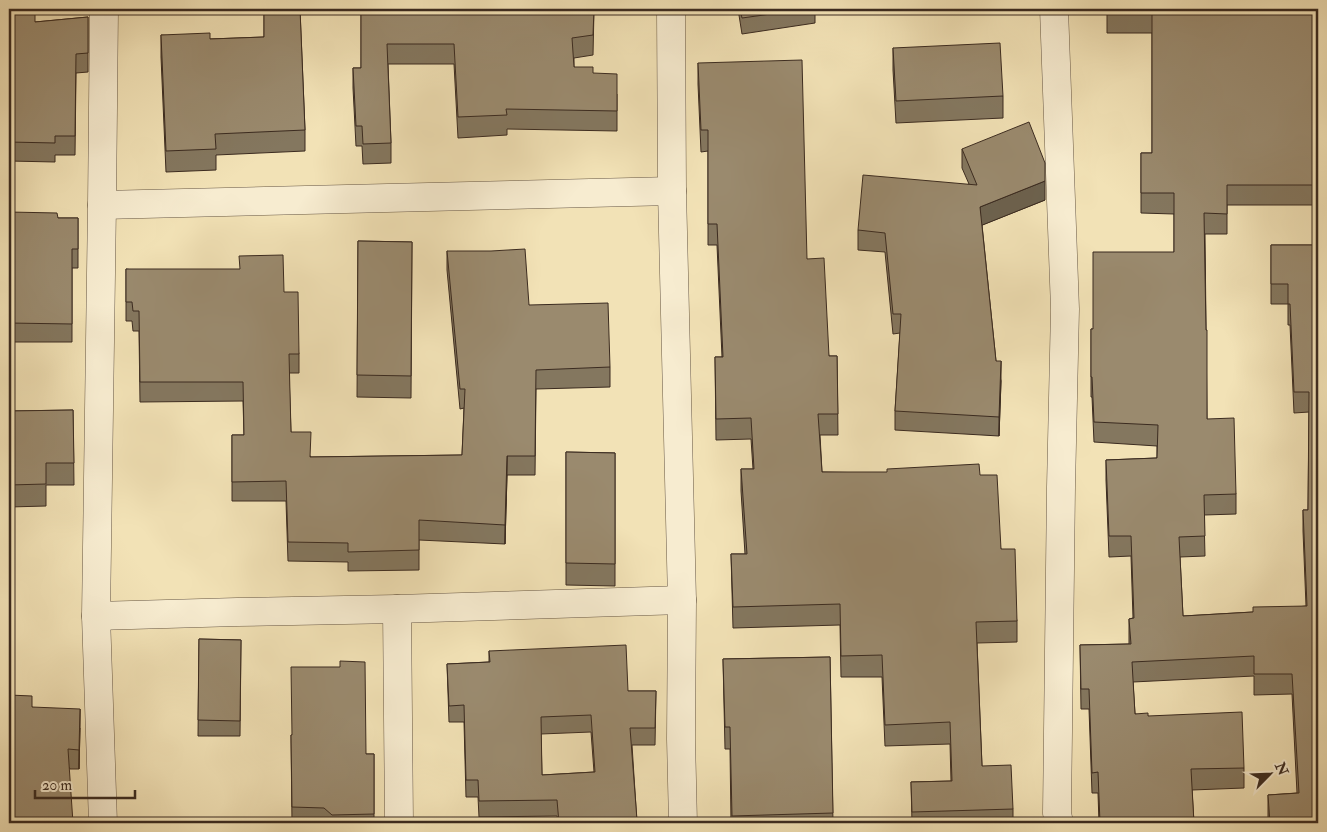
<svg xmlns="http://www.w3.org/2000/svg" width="1327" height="832" font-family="'IM FELL Double Pica',serif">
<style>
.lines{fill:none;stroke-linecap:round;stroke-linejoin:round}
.minor-casing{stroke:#695946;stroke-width:29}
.minor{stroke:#f7ecd0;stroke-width:28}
.wall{fill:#84775f;stroke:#3b2b20;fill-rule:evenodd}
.shaded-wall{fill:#6c614d;stroke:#3b2b20}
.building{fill:#9a8a6e;stroke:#3b2b20;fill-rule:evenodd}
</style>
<rect width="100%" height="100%" fill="#f2e2b6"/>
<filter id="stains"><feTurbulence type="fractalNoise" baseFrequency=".004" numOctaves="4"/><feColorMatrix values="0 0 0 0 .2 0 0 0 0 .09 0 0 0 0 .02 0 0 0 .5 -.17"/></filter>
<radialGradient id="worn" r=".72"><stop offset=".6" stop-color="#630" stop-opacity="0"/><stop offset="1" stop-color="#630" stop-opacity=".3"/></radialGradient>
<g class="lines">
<g class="minor-casing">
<g id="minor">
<polyline points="671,9 672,191 682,600 681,739 683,823"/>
<polyline points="1054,9 1065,309 1061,487 1057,813 1059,823"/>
<polyline points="102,205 672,191"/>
<polyline points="397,609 399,823"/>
<polyline points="96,616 237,612 397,609 682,600"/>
<polyline points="103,823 96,616 102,205 104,9"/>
</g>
</g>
<use href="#minor" class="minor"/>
</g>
<g class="wall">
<polygon points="9,9 35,22 88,17 88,72 76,73 75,155 55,155 55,162 9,161"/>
<polygon points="264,9 311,9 311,10 300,10 305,130 305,151 216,155 216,170 166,172 161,57 161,35 210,39 264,37"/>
<polygon points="361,9 594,9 593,55 574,58 574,67 593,73 617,94 617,131 507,129 507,135 458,138 454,64 388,64 391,143 391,163 363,164 362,146 356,146 353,88 353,68 361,68"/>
<polygon points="738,9 815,9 815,23 742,34"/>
<polygon points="1107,9 1318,9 1318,205 1227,205 1227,234 1205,234 1207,419 1236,494 1236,514 1204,515 1205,556 1180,557 1183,616 1253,612 1306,606 1303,531 1303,510 1308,510 1309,412 1294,413 1290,325 1288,325 1288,304 1271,304 1271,245 1318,245 1318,823 1268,823 1268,795 1297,793 1292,694 1254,695 1254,676 1133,682 1135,714 1148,716 1244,768 1244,788 1192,790 1194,823 1099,823 1098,793 1092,793 1089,709 1081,709 1080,645 1129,644 1129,619 1133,618 1131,556 1109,557 1106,480 1106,460 1157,458 1157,446 1094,442 1092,397 1091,397 1091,329 1093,329 1174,252 1174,214 1141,213 1141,153 1152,153 1152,33 1107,33"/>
<polygon points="893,48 1003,96 1003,118 896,123 893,70"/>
<polygon points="698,63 807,259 829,356 837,356 838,435 820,435 822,472 980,475 1001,549 1017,621 1017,642 977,643 982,766 1013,809 1013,823 912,823 911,782 951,781 950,744 885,746 882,677 841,677 840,625 733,628 731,554 745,554 741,491 741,469 753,469 751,439 716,440 715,357 722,357 717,245 708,245 708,151 701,152 698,84"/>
<polygon points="962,149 1045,200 982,225 996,361 1001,381 999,436 895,430 895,411 900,333 893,334 885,252 858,250 858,230 969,184 962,168"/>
<polygon points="9,212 58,218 78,218 78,268 72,268 72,342 9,342"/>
<polygon points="358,241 412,242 411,398 357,397"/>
<polygon points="447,251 529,305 610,367 610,387 536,389 535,475 507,475 505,544 419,540 419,570 348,571 348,562 288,561 286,501 232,501 232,435 244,435 243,401 140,402 139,331 133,331 132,321 126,321 126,269 284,292 299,354 299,373 289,373 291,432 311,457 462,455 464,408 460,409 447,270"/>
<polygon points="73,410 74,485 46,485 46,506 9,507 9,411"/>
<polygon points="566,452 615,453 615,586 566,585"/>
<polygon points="199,639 241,640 240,736 198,736"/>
<path d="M489,651L628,691H656L655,745H632L637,823H558L557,816L479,817L478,797H466L464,722H449L447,664L489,662ZM591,732L594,772L542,775L541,734Z"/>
<polygon points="830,657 833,823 731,823 730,749 725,749 723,659"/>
<polygon points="32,707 80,728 79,769 70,769"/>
<polygon points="291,735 366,754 374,754 374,823 292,823"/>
</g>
<g class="shaded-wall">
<polygon points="1045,181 1045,200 980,226 980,207"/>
<polygon points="1001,361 1001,381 999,436 999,417"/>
<polygon points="507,456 507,475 505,544 505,525"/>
<polygon points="80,709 80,728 79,769 79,750"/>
</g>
<g class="building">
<polygon points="9,9 35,9 35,22 88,17 88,53 76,54 75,136 55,136 55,143 9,142"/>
<polygon points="264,9 300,9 305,130 215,134 216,149 166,151 161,35 210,33 210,39 264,37"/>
<polygon points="361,9 594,9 593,35 572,38 574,67 593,67 593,73 617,74 617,111 506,109 507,115 458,117 454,44 387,44 391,143 363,144 362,126 356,126 353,68 361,68"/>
<polygon points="740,9 807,9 742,18"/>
<polygon points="1107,9 1318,9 1318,185 1227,185 1227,214 1204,213 1206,330 1207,330 1207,419 1234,418 1236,494 1204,495 1205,536 1179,537 1183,616 1253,612 1253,607 1307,606 1303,510 1308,510 1309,392 1294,392 1290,304 1288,304 1288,284 1271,284 1271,245 1318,245 1318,823 1270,823 1268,795 1299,793 1292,674 1254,674 1254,656 1132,662 1135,714 1148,713 1148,716 1242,712 1244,768 1191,769 1194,823 1100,823 1098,772 1092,773 1089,689 1081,689 1080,645 1131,644 1129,619 1134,618 1131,536 1109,536 1106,460 1157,458 1158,425 1094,422 1092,377 1091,377 1091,329 1093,329 1093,252 1174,252 1174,193 1141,193 1141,153 1152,153 1152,13 1107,13"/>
<polygon points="1000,43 1003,96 896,101 893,48"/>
<polygon points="802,60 807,259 824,258 829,356 837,356 838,414 818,414 822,472 887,472 887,469 979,464 980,475 997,475 1001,549 1015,549 1017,621 976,622 982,766 1011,765 1013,809 912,812 911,782 952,781 950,722 885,725 882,655 841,656 840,604 733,607 731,554 747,554 741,469 754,469 751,418 716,419 715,357 723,357 717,224 708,224 708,130 701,130 698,63"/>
<polygon points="1029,122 1045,163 1045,181 980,207 996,361 1001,361 999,417 895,411 901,314 893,314 885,233 858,230 863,175 977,185 962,149"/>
<polygon points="9,212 57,213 58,218 78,218 78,249 72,249 72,324 9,323"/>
<polygon points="358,241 412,242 411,376 357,375"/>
<polygon points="525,249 529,305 608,303 610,367 536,370 535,456 507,456 505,525 419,520 419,550 348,552 348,543 288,542 286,481 232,482 232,435 244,435 243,382 140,382 139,311 133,311 132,302 126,302 126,269 240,269 239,256 283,255 284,292 298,292 299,354 289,354 291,432 311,432 310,457 462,455 465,389 460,389 447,251 491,251"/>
<polygon points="73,410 74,463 46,463 46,484 9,485 9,411"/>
<polygon points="566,452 615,453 615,564 566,563"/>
<polygon points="199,639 241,640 240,721 198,720"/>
<path d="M626,645L628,691H656L655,728H630L637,820L623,821V823H559L557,800L479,801L478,780H466L464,705L449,706L447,664L490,662L489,651ZM591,715L595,772L542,775L541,717Z"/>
<polygon points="830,657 833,813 732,816 730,727 725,727 723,659"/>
<polygon points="340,661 365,662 366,754 374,754 374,814 332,815 324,808 292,807 291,735 292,735 291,667 340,667"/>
<polygon points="9,695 32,696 32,707 80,709 79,750 68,749 73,823 9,823"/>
<polygon points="1013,820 1013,823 1003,823"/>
</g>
<rect width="1327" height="832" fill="none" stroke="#f2e2b6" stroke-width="30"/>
<rect x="10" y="10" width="1307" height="812" fill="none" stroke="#3b2b20" stroke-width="2.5"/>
<rect x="15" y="15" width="1297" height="802" fill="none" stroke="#3b2b20"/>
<g transform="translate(1270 774) rotate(66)" stroke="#f7ecd0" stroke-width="4" paint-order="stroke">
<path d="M0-4L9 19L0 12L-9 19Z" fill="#3b2b20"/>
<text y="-8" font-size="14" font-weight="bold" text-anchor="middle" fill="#3b2b20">N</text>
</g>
<path d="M35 790v8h100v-8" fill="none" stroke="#3b2b20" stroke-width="2.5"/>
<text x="42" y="790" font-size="15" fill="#3b2b20" stroke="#f7ecd0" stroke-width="4" paint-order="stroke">20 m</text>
<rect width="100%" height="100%" filter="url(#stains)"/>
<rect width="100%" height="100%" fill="url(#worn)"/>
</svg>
